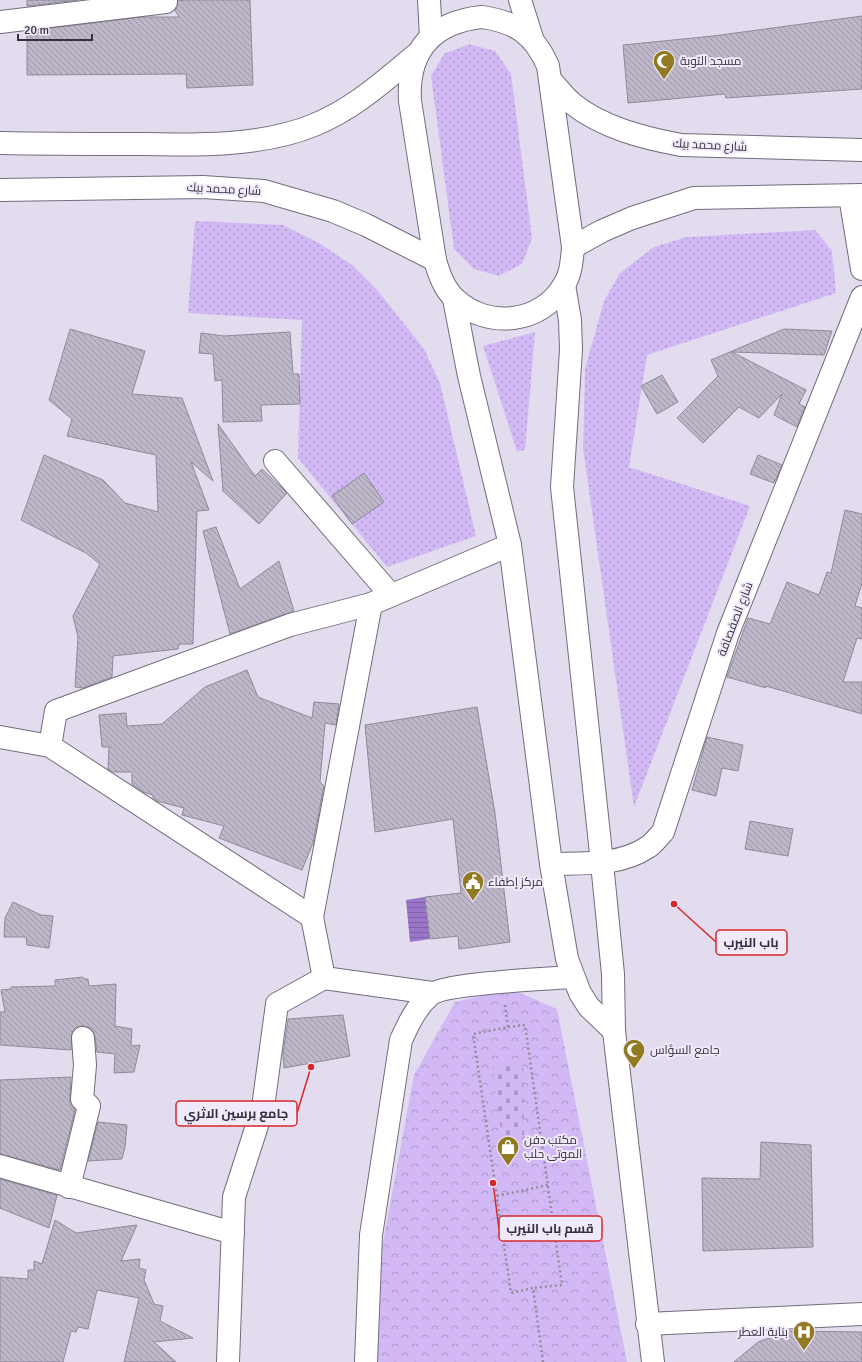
<svg xmlns="http://www.w3.org/2000/svg" width="862" height="1362" font-family="Signika,Cairo,sans-serif">
<style>
.grass{fill:url(#grass-dots)}
.forest{fill:url(#forest-crowns)}
.cemetery{fill:url(#cemetery-stones)}
.water{fill:url(#water-rules)}
.building{fill:url(#building-back-hatch);stroke:#8f899a}
.lines{fill:none;stroke-linecap:round;stroke-linejoin:round}
.street-casing{stroke:#726c7c;stroke-width:24}
.secondary-casing{stroke:#726c7c;stroke-width:24}
.primary-casing{stroke:#726c7c;stroke-width:24}
.path{stroke:#918c99;stroke-width:2.5;stroke-dasharray:2 3;stroke-linecap:butt}
.street{stroke:#fff;stroke-width:22}
.secondary{stroke:#fff;stroke-width:22}
.primary{stroke:#fff;stroke-width:22}
.labels{text-anchor:middle;stroke-width:4;stroke-linejoin:round;paint-order:stroke}
.poi-label{font-size:12px;fill:#343138;stroke:#f0e9fc;text-anchor:start}
.street-label{font-size:12px;fill:#343138;stroke:#f0e9fc}
.leader{fill:none;stroke:#d62828;stroke-width:1.5}
.callout-dot{fill:#d62828;stroke:#f0e9fc;stroke-width:1.5}
.callout{fill:#f0e9fc;stroke:#d62828;stroke-width:1.5}
.callout-label{font-size:13px;text-anchor:middle;font-weight:bold;fill:#343138}
</style>
<defs>
<pattern id="grass-dots" width="8" height="8" patternUnits="userSpaceOnUse"><rect width="8" height="8" fill="#d2b9f6"/><path d="M2 2h.1M6 6h.1" fill="none" stroke="#ab97c8" stroke-width="1.8" stroke-linecap="round"/></pattern>
<pattern id="forest-crowns" width="20" height="18" patternUnits="userSpaceOnUse"><rect width="20" height="18" fill="#d2b9f6"/><path d="M2 6a3 3 0 1 1 6 0M12 15a3 3 0 1 1 6 0" fill="none" stroke="#ab97c8"/></pattern>
<pattern id="cemetery-stones" width="16" height="16" patternUnits="userSpaceOnUse"><rect width="16" height="16" fill="#d2b9f6"/><path d="M2 7V4a2 2 0 0 1 4 0v3zM10 15v-3a2 2 0 0 1 4 0v3z" fill="#ab97c8"/></pattern>
<pattern id="water-rules" width="6" height="5" patternUnits="userSpaceOnUse"><rect width="6" height="5" fill="#9a76c8"/><path d="M0 2.5h6" fill="none" stroke="#7e61a3"/></pattern>
<pattern id="building-back-hatch" width="6" height="6" patternUnits="userSpaceOnUse"><rect width="6" height="6" fill="#beb7c9"/><path d="M-1 5l2 2M0 0l6 6M5-1l2 2" fill="none" stroke="#9b95a4"/></pattern>
</defs>
<rect width="100%" height="100%" fill="#e3dcee"/>
<g class="grass">
<polygon points="469,44 495,51 511,74 532,238 522,264 499,276 474,269 454,249 431,76 444,54"/>
<polygon points="195,221 283,225 319,243 352,265 378,291 424,349 440,383 476,536 387,567 298,458 302,320 188,313"/>
<polygon points="815,230 832,251 836,293 647,355 629,467 750,506 634,807 583,448 585,369 604,301 620,273 654,247 687,237"/>
<polygon points="535,332 525,450 517,451 483,346"/>
</g>
<polygon class="forest" points="511,989 557,1009 627,1362 375,1362 374,1291 414,1075 455,1002"/>
<polygon class="cemetery" points="493,1064 523,1066 524,1135 502,1140"/>
<polygon class="water" points="425,897 430,939 410,942 406,900"/>
<g class="building">
<polygon points="27,0 78,0 27,6"/>
<polygon points="185,0 250,0 253,85 187,88 186,74 27,75 27,31 142,17 179,17 175,10 178,1"/>
<polygon points="862,16 862,89 726,98 725,94 628,103 623,45 713,36"/>
<polygon points="70,329 145,351 132,394 182,398 213,481 191,462 209,510 197,511 193,644 179,644 178,649 113,656 112,677 83,688 75,687 78,637 73,616 100,564 86,553 21,520 44,455 103,480 125,503 158,512 156,455 67,436 72,419 49,400"/>
<polygon points="784,329 832,331 824,355 732,352 806,390 799,404 805,407 797,427 774,415 782,394 759,418 739,407 703,443 677,418 718,376 711,360"/>
<polygon points="290,332 293,374 299,374 300,404 261,405 262,421 223,422 222,380 215,381 213,354 199,353 201,333 224,336"/>
<polygon points="662,375 678,402 657,414 641,386"/>
<polygon points="218,424 255,476 262,469 287,493 259,524 223,491"/>
<polygon points="758,455 782,465 774,483 750,474"/>
<polygon points="364,473 384,502 352,524 332,496"/>
<polygon points="845,510 862,514 862,583 855,606 862,608 862,639 857,638 843,682 862,682 862,714 766,686 766,688 727,677 748,618 770,624 787,582 819,595 827,572 831,573"/>
<polygon points="216,527 240,589 279,561 294,611 230,634 203,531"/>
<polygon points="247,670 258,697 312,718 314,702 339,704 336,725 325,723 320,782 324,786 313,843 302,870 219,838 224,826 182,815 184,808 157,801 153,798 153,795 143,792 132,784 132,772 112,772 108,769 109,747 102,747 99,715 126,713 127,726 162,724 205,687"/>
<polygon points="477,707 495,813 510,942 459,949 458,936 430,939 425,897 461,893 453,819 375,832 365,725"/>
<polygon points="707,737 743,745 738,771 722,768 716,796 692,790"/>
<polygon points="750,821 793,829 788,856 745,849"/>
<polygon points="13,902 41,915 53,916 49,948 27,945 26,937 4,937 5,918"/>
<polygon points="83,977 84,979 88,979 89,986 116,984 115,1026 132,1029 131,1046 140,1045 134,1072 114,1073 115,1054 97,1052 95,1037 93,1031 88,1027 82,1026 76,1027 72,1032 71,1050 0,1045 0,1012 5,1012 1,990 11,989 11,987 55,986 55,980"/>
<polygon points="343,1015 350,1056 284,1068 283,1055 288,1019"/>
<polygon points="71,1077 70,1098 70,1104 75,1110 60,1170 0,1154 0,1080"/>
<polygon points="98,1122 127,1125 125,1147 122,1159 88,1161"/>
<polygon points="761,1142 811,1145 813,1247 703,1251 702,1178 760,1179"/>
<polygon points="0,1179 57,1195 49,1228 0,1208"/>
<polygon points="55,1220 76,1233 137,1225 121,1261 140,1259 139,1268 146,1270 144,1280 154,1304 163,1306 160,1321 193,1338 154,1342 176,1362 124,1362 139,1298 97,1290 88,1329 78,1327 76,1332 71,1331 63,1362 0,1362 0,1277 28,1279 28,1270 34,1270 34,1261 42,1264"/>
<polygon points="790,1331 862,1332 862,1362 734,1362 758,1342"/>
</g>
<g class="lines">
<g class="street-casing">
<g id="street">
<polyline points="0,22 166,2 166,0"/>
<polyline points="850,196 862,269"/>
<polyline points="275,461 390,594"/>
<polyline points="0,737 50,746 312,917 324,978 432,993"/>
<polyline points="50,746 56,711 290,625 371,604 510,545"/>
<path d="M551,864C583,863 620,866 648,847C653,844 658,837 663,832L728,633L862,297"/>
<polyline points="312,917 371,604"/>
<polyline points="0,1166 233,1233"/>
<polyline points="69,1187 89,1106 82,1099 85,1065 83,1038"/>
<polyline points="228,1362 234,1197 263,1107 277,1004 324,978"/>
</g>
</g>
<g class="secondary-casing">
<g id="secondary">
<polyline points="429,0 431,37"/>
<polyline points="520,0 532,38"/>
<path d="M482,17C516,22 534,34 548,66L573,247C572,260 571,274 564,285C541,324 488,329 456,300C444,289 439,274 435,260L410,101C407,51 432,22 482,17Z"/>
<path d="M552,82C559,89 565,98 573,104C603,128 644,138 681,145L862,150"/>
<polyline points="573,247 602,231 632,218 694,198 862,195"/>
<polyline points="564,285 570,320 571,350 562,487 602,863 613,974 614,1031 653,1362"/>
<polyline points="454,299 469,376 510,545 551,864 567,959 580,993 589,1007 614,1031"/>
<polyline points="647,1324 862,1314"/>
<path d="M366,1362L371,1235L401,1040C409,1023 416,1007 430,995C444,983 548,979 572,977"/>
</g>
</g>
<g class="primary-casing">
<g id="primary">
<path d="M0,143C46,144 91,144 137,144C193,145 261,147 314,125C354,109 385,80 418,53"/>
<polyline points="0,190 203,187 264,191 333,211 366,225 435,260"/>
</g>
</g>
<g class="path">
<polyline points="505,1005 508,1027 473,1034 511,1293 533,1288 543,1362"/>
<polyline points="508,1027 525,1025 562,1285 533,1288"/>
<polyline points="497,1196 548,1185"/>
</g>
<use href="#street" class="street"/>
<use href="#secondary" class="secondary"/>
<use href="#primary" class="primary"/>
</g>
<defs>
<g id="mosque-pin" transform="scale(1.15)"><path d="M0 17L-7.5 6A9.5 9.5 0 1 1 7.5 6Z" fill="#927a21" stroke="#f0e9fc"/><path d="M3.5-4.9A6 6 0 1 0 3.5 4.9A5 5 0 1 1 3.5-4.9Z" fill="#fff"/></g>
<g id="civic-pin" transform="scale(1.15)"><path d="M0 17L-7.5 6A9.5 9.5 0 1 1 7.5 6Z" fill="#927a21" stroke="#f0e9fc"/><path d="M-.6-6.5H3V-4.5H.6V-3L4-1V1h2V6H-6V1h2V-1L-.6-3ZM-1.2 2.5V6h2.4V2.5Z" fill="#fff"/></g>
<g id="shop-pin" transform="scale(1.15)"><path d="M0 17L-7.5 6A9.5 9.5 0 1 1 7.5 6Z" fill="#927a21" stroke="#f0e9fc"/><path d="M-5-2.5h2.3a2.7 3.5 0 0 1 5.4 0H5L5.5 6h-11ZM-1.5-2.5h3a1.5 2.3 0 0 0-3 0Z" fill="#fff"/></g>
<g id="hospital-pin" transform="scale(1.15)"><path d="M0 17L-7.5 6A9.5 9.5 0 1 1 7.5 6Z" fill="#927a21" stroke="#f0e9fc"/><path d="M-5-5h3v3.5h4V-5h3V5h-3V1.5h-4V5h-3Z" fill="#fff"/></g>
</defs>
<g fill-rule="evenodd">
<use href="#mosque-pin" x="664" y="61"/>
<use href="#civic-pin" x="473" y="882"/>
<use href="#mosque-pin" x="634" y="1050"/>
<use href="#shop-pin" x="508" y="1147"/>
<use href="#hospital-pin" x="804" y="1332"/>
</g>
<g class="labels">
<g class="poi-label">
<text x="680" y="65">مسجد التوبة</text>
<text x="488" y="886">مركز إطفاء</text>
<text x="650" y="1054">جامع السوَّاس</text>
<text x="524" y="1144">مكتب دفن<tspan x="524" dy="14">الموتى حلب</tspan></text>
<text x="788" y="1336" text-anchor="end">بناية العطر</text>
</g>
<g class="street-label">
<text transform="translate(710 145) rotate(3)" y="4">شارع محمد بيك</text>
<text transform="translate(224 189) rotate(3)" y="4">شارع محمد بيك</text>
<text transform="translate(735 619) rotate(-69)" y="4">شارع الصفصافة</text>
</g>
</g>
<path class="leader" d="M674 904L716 942M311 1067L297 1113M493 1183L499 1229"/>
<g class="callout-dot">
<circle cx="674" cy="904" r="4"/>
<circle cx="311" cy="1067" r="4"/>
<circle cx="493" cy="1183" r="4"/>
</g>
<g class="callout">
<rect x="716" y="930" width="71" height="25" rx="4"/>
<rect x="176" y="1101" width="121" height="25" rx="4"/>
<rect x="499" y="1216" width="103" height="25" rx="4"/>
</g>
<g class="callout-label">
<text x="751" y="947">باب النيرب</text>
<text x="236" y="1118">جامع برسين الاثري</text>
<text x="550" y="1233">قسم باب النيرب</text>
</g>
<path d="M18 34v6h74v-6" fill="none" stroke="#343138" stroke-width="2"/>
<text x="24" y="34" font-size="12" fill="#343138" stroke="#f0e9fc" stroke-width="3" paint-order="stroke">20 m</text>
</svg>
